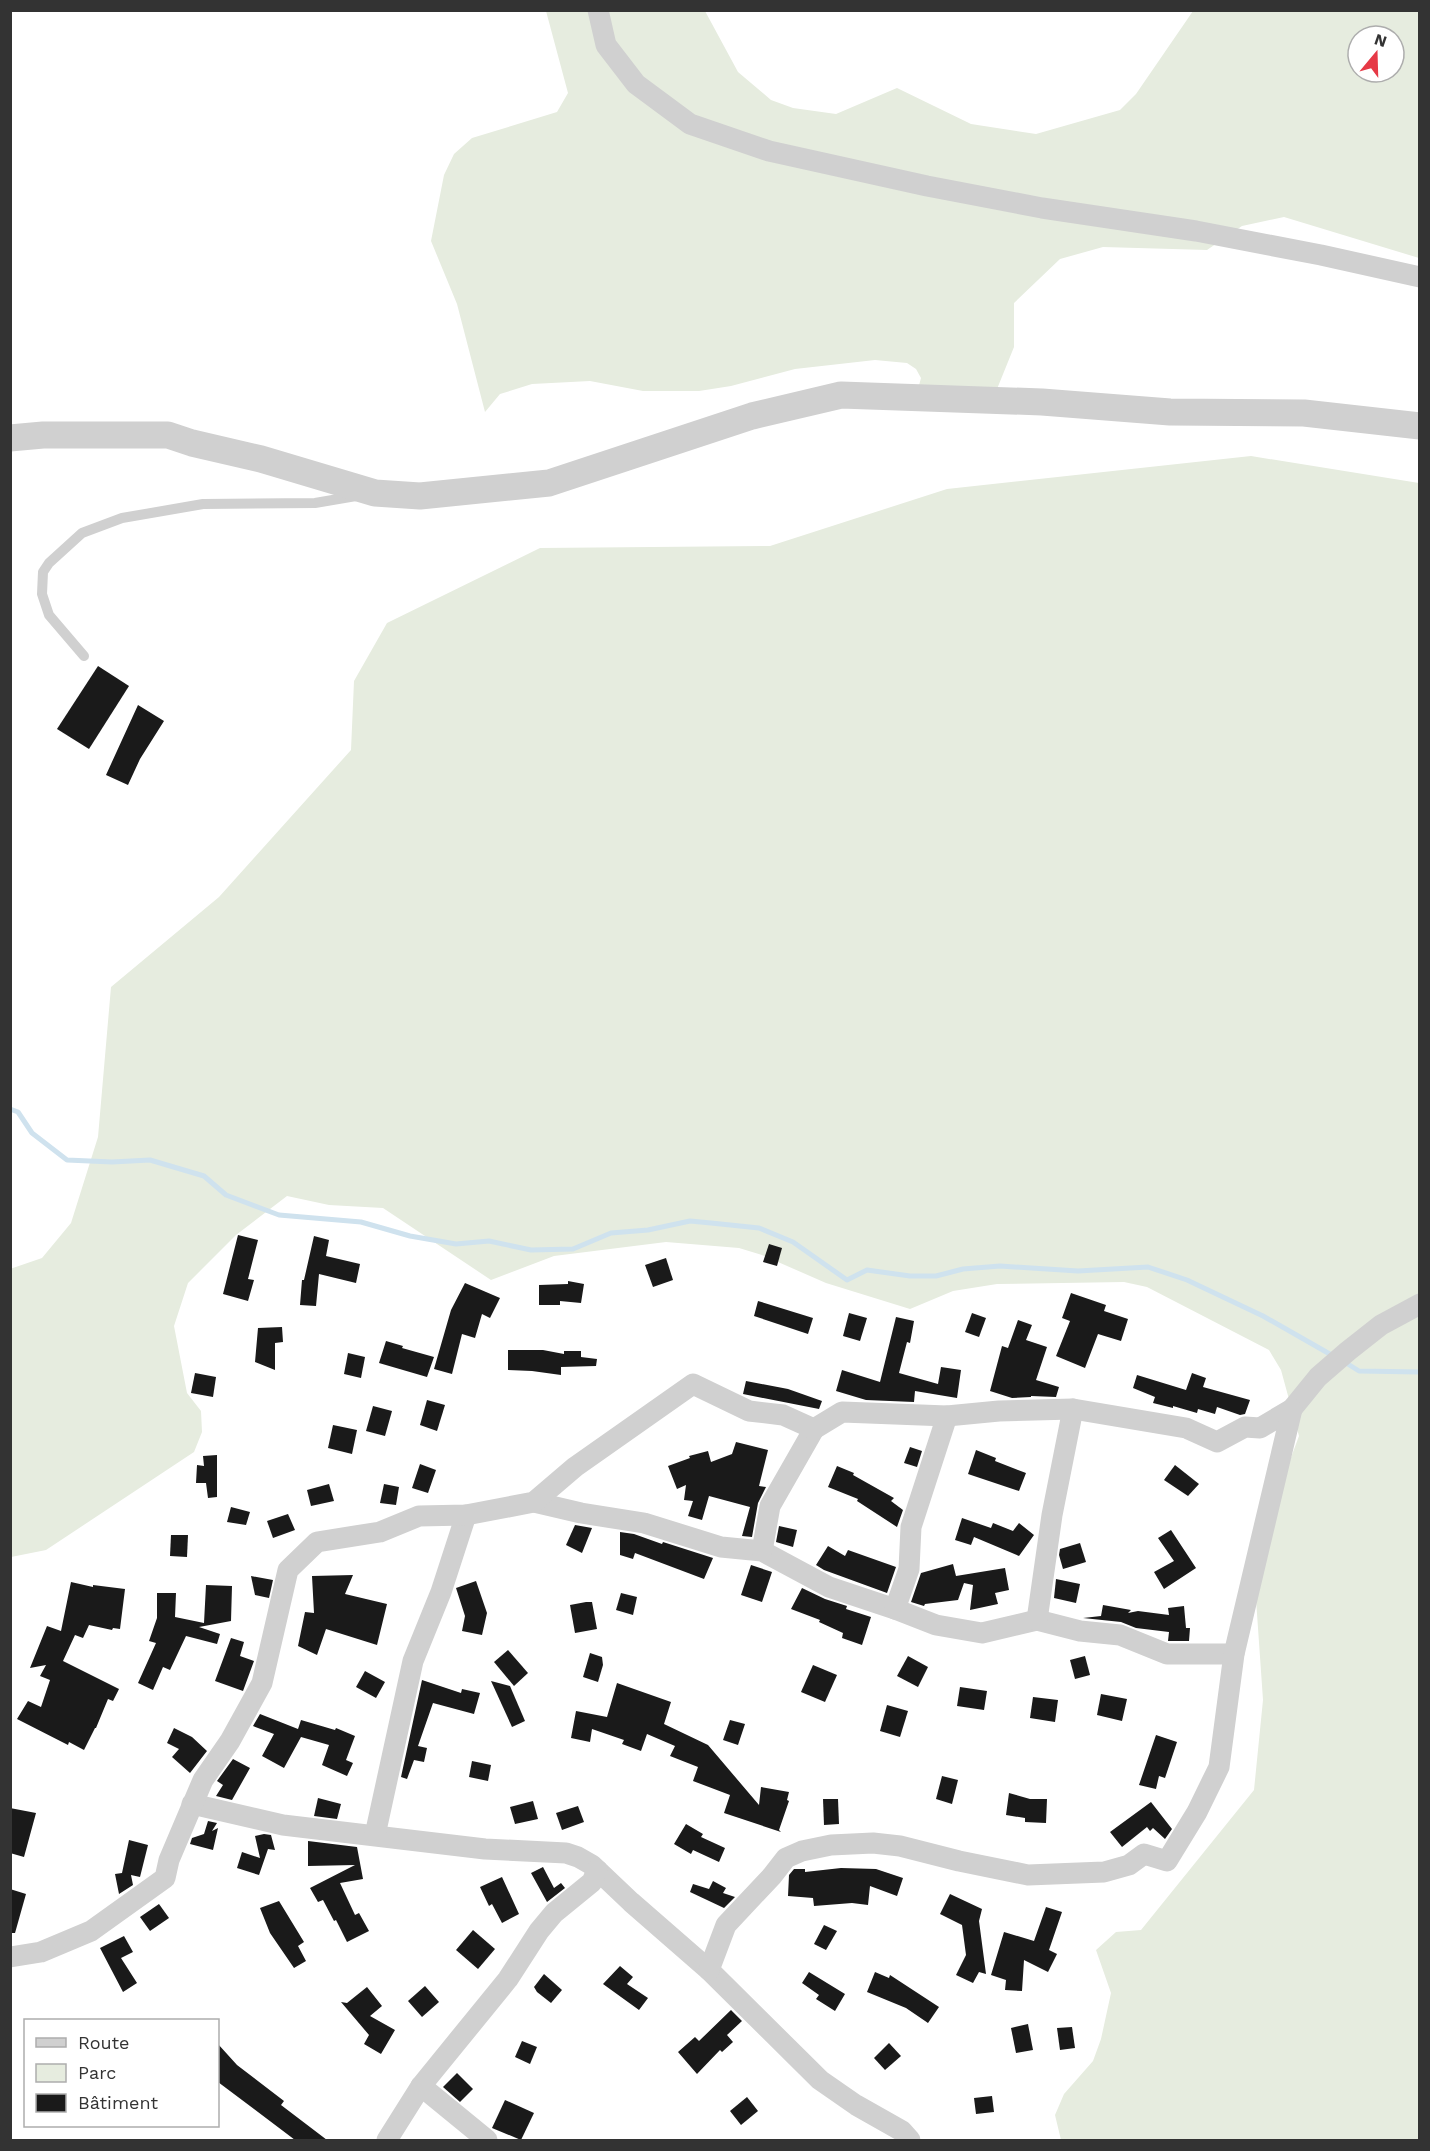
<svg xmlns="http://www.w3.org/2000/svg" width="1430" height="2151" font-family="'Work Sans',sans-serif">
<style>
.green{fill:#e6ecdf;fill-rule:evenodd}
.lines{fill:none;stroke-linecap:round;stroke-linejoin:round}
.stream{stroke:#cfe2ee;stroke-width:5}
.building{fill:#1a1a1a}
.service{stroke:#d0d0d0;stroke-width:10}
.minor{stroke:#d0d0d0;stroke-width:21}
.tertiary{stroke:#d0d0d0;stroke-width:27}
</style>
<rect width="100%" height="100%" fill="#fff"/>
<g class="green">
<path d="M546,11H705L738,72L771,100L793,108L836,114L897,88L971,124L1036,134L1120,110L1136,94L1193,11H1419V258L1284,217L1242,226L1207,250L1103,247L1060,259L1014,303V347L997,389H918L921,378L916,369L907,363L875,360L795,369L731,386L699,391H643L590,381L532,384L500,394L485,412L457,304L431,241L444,175L454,154L472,138L557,112L568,93ZM1358,36H1394V72H1358Z"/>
<polygon points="1251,456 1419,483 1419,2140 1061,2140 1055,2115 1064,2094 1093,2061 1101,2039 1111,1993 1096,1950 1116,1932 1141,1930 1254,1790 1263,1700 1255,1585 1268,1519 1299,1436 1281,1370 1269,1350 1147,1287 1124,1282 997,1284 953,1291 910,1309 826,1283 762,1255 739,1248 666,1242 554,1256 491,1280 383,1208 329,1205 287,1196 236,1235 188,1283 174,1326 187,1393 201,1411 202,1432 194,1452 46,1550 11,1557 10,1269 42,1258 71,1223 98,1137 111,987 219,897 351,750 354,681 387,623 540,548 770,546 947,489"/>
</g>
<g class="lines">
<g class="stream">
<polyline points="10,1109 18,1112 32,1133 67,1160 112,1162 150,1160 204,1176 226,1195 279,1215 361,1222 410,1236 456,1244 489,1241 531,1250 573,1249 611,1233 648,1230 690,1221 711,1223 759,1228 793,1242 847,1280 867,1270 910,1276 936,1276 963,1269 1000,1266 1078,1271 1148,1267 1187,1280 1263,1316 1335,1357"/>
<polyline points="1343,1361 1359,1371 1420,1372"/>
</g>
</g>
<g class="building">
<polygon points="98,666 129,686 89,749 57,729"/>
<polygon points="138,705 164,721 140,759 128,785 106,775"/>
<polygon points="238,1235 258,1240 248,1279 254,1280 248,1301 223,1294"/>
<polygon points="314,1236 329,1240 326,1256 360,1264 356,1283 319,1274 316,1306 300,1305 302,1280 304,1280"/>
<polygon points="769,1244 782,1248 777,1266 763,1262"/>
<polygon points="666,1258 673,1280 653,1287 645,1265"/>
<polygon points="568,1281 584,1284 581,1303 560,1301 560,1305 539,1305 539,1285 568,1284"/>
<polygon points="465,1283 500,1298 490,1318 482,1314 475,1338 462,1334 452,1374 434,1369 451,1310"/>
<polygon points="1071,1293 1106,1305 1104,1311 1128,1319 1121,1341 1098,1334 1085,1368 1056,1356 1070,1321 1062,1318"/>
<polygon points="758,1301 813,1318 808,1334 754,1316"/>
<polygon points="849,1313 867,1318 860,1341 843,1336"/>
<polygon points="972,1313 986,1318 979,1337 965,1332"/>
<polygon points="896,1317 914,1321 910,1343 907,1342 899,1373 938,1384 941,1367 961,1370 957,1398 915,1391 914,1402 866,1400 836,1391 842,1370 880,1382"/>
<polygon points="1018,1320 1032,1325 1026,1340 1047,1347 1036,1380 1059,1387 1056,1397 1031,1396 1031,1397 1012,1398 990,1391 1002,1346 1008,1348"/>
<polygon points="282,1327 283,1342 275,1343 275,1370 255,1362 258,1328"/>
<polygon points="386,1341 403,1346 402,1348 434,1357 427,1377 379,1363"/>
<polygon points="508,1350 543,1350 564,1354 564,1351 581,1351 581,1357 597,1359 596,1366 561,1367 561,1375 532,1371 508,1370"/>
<polygon points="348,1353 365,1357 361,1378 344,1374"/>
<polygon points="195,1373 216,1377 213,1397 191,1393"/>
<polygon points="1192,1373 1206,1378 1203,1387 1250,1400 1245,1414 1240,1415 1217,1407 1215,1414 1198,1409 1197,1413 1173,1406 1173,1408 1153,1403 1155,1397 1133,1388 1137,1375 1186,1390"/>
<polygon points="746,1381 788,1389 822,1401 819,1409 743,1394"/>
<polygon points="427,1400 445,1405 437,1431 420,1425"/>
<polygon points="373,1406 392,1411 385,1436 366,1431"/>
<polygon points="333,1425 357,1430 352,1454 328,1448"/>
<polygon points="736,1442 768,1450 759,1486 766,1487 758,1503 752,1537 742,1536 750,1507 709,1496 702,1520 688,1516 693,1501 684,1500 686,1485 677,1489 668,1466 690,1458 689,1456 708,1451 711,1462 732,1454"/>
<polygon points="910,1447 922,1451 917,1467 904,1463"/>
<polygon points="976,1450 996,1458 995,1461 1026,1473 1019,1491 968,1474"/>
<polygon points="217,1455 217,1497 208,1498 206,1483 196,1483 197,1465 204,1466 203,1456"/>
<polygon points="420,1464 436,1470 428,1493 412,1488"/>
<polygon points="1175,1465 1199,1484 1188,1496 1164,1480"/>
<polygon points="837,1466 854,1473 853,1475 894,1498 891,1501 903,1510 897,1527 857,1501 858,1499 828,1487"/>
<polygon points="329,1484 334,1501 311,1506 307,1490"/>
<polygon points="384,1484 399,1487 396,1505 380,1503"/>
<polygon points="231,1507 250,1512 246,1525 227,1522"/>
<polygon points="288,1514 295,1530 273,1538 267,1521"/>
<polygon points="962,1518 991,1528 993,1523 1013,1531 1019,1523 1034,1535 1019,1556 974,1537 971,1545 955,1540"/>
<polygon points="575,1525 592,1528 582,1553 566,1545"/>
<polygon points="779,1526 797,1530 793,1547 776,1542"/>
<polygon points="1171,1530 1196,1568 1164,1589 1154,1572 1174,1561 1158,1538"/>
<polygon points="620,1532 634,1534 662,1544 663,1542 713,1558 704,1579 635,1553 633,1559 620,1555"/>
<polygon points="171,1535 188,1535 187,1557 170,1556"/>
<polygon points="1080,1543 1086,1562 1063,1569 1059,1555 1060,1549"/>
<polygon points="828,1546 845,1556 848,1550 896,1567 887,1593 824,1570 816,1565"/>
<polygon points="953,1564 956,1576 1005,1568 1009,1590 995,1593 998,1604 970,1610 973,1585 964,1583 958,1600 925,1604 924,1606 911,1602 921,1573"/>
<polygon points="751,1565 772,1572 762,1602 741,1595"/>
<polygon points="353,1575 345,1594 387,1604 377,1645 326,1629 317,1655 298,1646 305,1612 314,1613 312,1576"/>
<polygon points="251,1576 273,1580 269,1598 255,1595"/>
<polygon points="1056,1579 1080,1584 1076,1603 1054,1598"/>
<polygon points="476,1581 487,1613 482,1635 462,1631 465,1616 456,1588"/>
<polygon points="71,1582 93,1587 93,1585 125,1589 120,1629 113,1628 112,1630 89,1625 83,1638 75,1635 63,1661 119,1689 113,1701 108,1699 96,1728 95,1728 84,1750 69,1742 68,1745 17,1719 28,1701 41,1707 50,1680 40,1676 46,1665 30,1668 47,1626 61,1631"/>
<polygon points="206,1585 232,1586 231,1621 199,1627 220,1634 217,1644 186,1636 170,1670 163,1667 153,1690 138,1683 156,1643 149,1641 157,1618 157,1593 176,1593 175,1617 204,1623"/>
<polygon points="802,1588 825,1599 847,1606 846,1609 871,1617 862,1645 842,1638 843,1633 819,1622 820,1620 791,1609"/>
<polygon points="621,1593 637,1597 633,1615 616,1610"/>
<polygon points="586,1602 592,1602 597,1629 575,1633 570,1605"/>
<polygon points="1103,1605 1131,1610 1128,1613 1138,1611 1169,1615 1168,1608 1184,1606 1186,1628 1190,1628 1189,1641 1168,1641 1169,1632 1136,1628 1121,1622 1083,1618 1101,1616"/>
<polygon points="231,1638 244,1642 240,1656 254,1661 243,1691 215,1681"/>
<polygon points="508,1650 528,1673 514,1686 494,1662"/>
<polygon points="590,1653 602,1657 603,1665 598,1682 583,1677"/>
<polygon points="908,1656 928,1667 918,1687 897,1676"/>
<polygon points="1085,1656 1090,1675 1075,1679 1070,1660"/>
<polygon points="813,1665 837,1675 825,1702 801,1692"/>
<polygon points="365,1671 385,1682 376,1698 356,1687"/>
<polygon points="422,1680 461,1693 462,1689 480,1693 474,1714 433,1703 418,1746 427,1748 424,1762 414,1760 407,1779 401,1777"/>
<polygon points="491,1681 510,1686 525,1721 512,1727"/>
<polygon points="617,1683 671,1702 664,1724 708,1745 759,1805 761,1787 789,1792 787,1800 789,1801 779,1830 781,1832 724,1813 730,1795 693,1781 698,1767 670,1756 675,1746 647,1734 641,1751 622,1744 624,1740 592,1729 590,1742 571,1738 576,1711 607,1717"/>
<polygon points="960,1687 987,1691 984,1710 957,1706"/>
<polygon points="1101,1694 1127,1699 1122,1721 1097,1715"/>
<polygon points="1033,1697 1058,1700 1055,1722 1030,1718"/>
<polygon points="887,1705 908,1711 900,1737 880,1731"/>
<polygon points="260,1714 298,1729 301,1720 335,1730 336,1728 355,1736 346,1760 353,1763 347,1776 322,1765 329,1745 301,1737 284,1768 262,1756 274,1734 253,1726"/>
<polygon points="730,1720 745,1724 738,1745 723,1740"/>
<polygon points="174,1728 192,1737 207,1751 190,1773 172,1757 179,1749 167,1743"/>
<polygon points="1156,1735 1177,1742 1165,1778 1159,1776 1156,1789 1139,1785"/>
<polygon points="233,1759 250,1768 232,1800 216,1796 223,1785 217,1781"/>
<polygon points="472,1761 491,1765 488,1781 469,1777"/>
<polygon points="942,1776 958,1780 952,1804 936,1799"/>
<polygon points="1009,1793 1030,1799 1047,1799 1046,1823 1025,1822 1025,1818 1006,1815"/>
<polygon points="318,1798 341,1804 337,1819 314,1816"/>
<polygon points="823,1799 838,1799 839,1824 824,1825"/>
<polygon points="533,1801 538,1819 515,1824 510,1807"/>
<polygon points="1151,1802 1172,1829 1165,1839 1153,1828 1150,1831 1147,1827 1122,1847 1110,1832"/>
<polygon points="578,1806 584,1822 562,1830 556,1813"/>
<polygon points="10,1808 36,1813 24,1857 10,1853"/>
<polygon points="208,1821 217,1823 212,1831 218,1828 213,1850 190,1844 192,1838 204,1834"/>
<polygon points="686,1824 703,1834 701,1837 725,1848 719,1862 693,1850 691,1854 674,1844"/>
<polygon points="264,1834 271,1835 275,1850 268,1849 259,1875 237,1868 242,1852 260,1858 255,1836"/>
<polygon points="129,1840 148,1845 140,1877 131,1875 133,1885 119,1894 115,1874 122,1873"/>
<polygon points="308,1841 357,1847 363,1879 340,1883 355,1915 359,1913 369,1931 347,1942 336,1920 334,1921 323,1900 318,1902 310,1888 355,1865 308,1866"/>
<polygon points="543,1867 554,1888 561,1883 565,1888 547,1902 531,1873"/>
<polygon points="841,1868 876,1869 903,1878 897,1896 870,1886 868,1905 852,1903 814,1906 813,1898 788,1896 789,1875 794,1869 805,1869 805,1872"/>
<polygon points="502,1877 519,1914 502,1923 492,1904 489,1906 480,1887"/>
<polygon points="713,1881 726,1888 723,1893 735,1897 724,1908 690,1892 693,1884 709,1889"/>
<polygon points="10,1889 26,1894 15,1933 10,1933"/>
<polygon points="950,1894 982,1909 979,1921 986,1974 979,1972 973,1983 956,1975 966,1955 962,1925 940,1914"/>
<polygon points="279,1901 304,1942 298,1946 306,1961 294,1968 270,1933 260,1908"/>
<polygon points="159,1904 169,1918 150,1931 140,1917"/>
<polygon points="1046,1907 1062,1912 1049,1950 1057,1954 1048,1972 1024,1960 1022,1991 1005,1990 1006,1980 991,1975 1004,1932 1034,1941"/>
<polygon points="824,1925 837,1931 826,1950 814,1944"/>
<polygon points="473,1930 495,1949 478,1969 456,1950"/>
<polygon points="124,1936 133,1952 121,1958 137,1983 123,1992 100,1948"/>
<polygon points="620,1966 633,1977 627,1984 648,1998 639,2010 603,1984"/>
<polygon points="809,1972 845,1994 835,2011 816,1999 819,1995 802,1983"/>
<polygon points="875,1972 889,1978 890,1975 939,2007 928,2023 906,2008 867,1992"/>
<polygon points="544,1974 562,1990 551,2003 537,1992 534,1987"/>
<polygon points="425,1986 439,2002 422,2017 408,2001"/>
<polygon points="367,1987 382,2006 370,2016 395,2030 381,2054 364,2044 369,2035 341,2002 347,2003"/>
<polygon points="731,2010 742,2021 727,2035 733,2042 722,2052 720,2050 697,2074 678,2052 695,2037 699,2041"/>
<polygon points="1028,2024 1033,2050 1016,2053 1011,2028"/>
<polygon points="1072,2027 1075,2048 1060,2050 1057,2028"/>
<polygon points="522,2041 537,2047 530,2064 515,2057"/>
<polygon points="889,2043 901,2056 885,2070 874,2058"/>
<polygon points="218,2044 237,2065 284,2101 281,2105 327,2140 295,2140 218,2082"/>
<polygon points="457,2073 473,2089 460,2102 443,2087"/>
<polygon points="992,2096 994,2112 976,2114 974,2098"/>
<polygon points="747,2097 758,2111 741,2125 730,2111"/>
<polygon points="505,2100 534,2113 521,2140 492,2128"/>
</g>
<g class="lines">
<polyline class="service" points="84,656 49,615 42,594 43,572 49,563 82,533 122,518 203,504 315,503 356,496"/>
<g class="minor">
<polyline points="598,10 606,45 636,84 690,124 769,151 927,186 1042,208 1196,231 1321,255 1420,277"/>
<polyline points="534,1502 581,1513 644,1523 721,1547 762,1551 829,1587 895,1609 936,1625 982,1633 1037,1620 1080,1631 1120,1635 1167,1654 1234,1654"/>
<polyline points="762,1551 770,1506 814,1429"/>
<polyline points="895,1609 909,1569 911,1527 947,1416"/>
<polyline points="1037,1620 1052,1515 1073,1409"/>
<polyline points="192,1804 283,1825 485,1849 566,1853 578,1857 592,1865 631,1902 709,1970 820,2080 856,2105 902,2131 910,2140"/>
<polyline points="375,1835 413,1661 441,1592 466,1515"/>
<polyline points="10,1957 41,1952 91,1931 165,1878 169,1860 203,1780 230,1741 262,1683 288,1570 317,1542 380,1532 419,1516 466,1515 534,1502 575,1467 693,1384 749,1411 783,1415 814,1429 842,1412 947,1416 999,1411 1073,1409 1186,1428 1217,1442 1245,1427 1260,1428 1292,1409 1318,1377 1348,1351 1381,1325 1420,1304"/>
<polyline points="709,1970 726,1925 772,1876 786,1858 802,1851 831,1845 873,1843 900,1846 959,1861 1028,1875 1104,1872 1129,1865 1144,1854 1167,1861 1197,1812 1219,1767 1234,1654 1292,1409"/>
<polyline points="421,2086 487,2140"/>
<polyline points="387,2140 421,2086 508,1979 539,1931 554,1913 592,1882 597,1870"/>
</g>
<polyline class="tertiary" points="10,438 43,435 168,435 192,443 261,459 375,493 420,496 549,483 752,416 841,395 1042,402 1170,412 1304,413 1420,426"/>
</g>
<rect width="1430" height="2151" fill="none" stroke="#333333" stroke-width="24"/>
<rect x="24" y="2019" width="195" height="108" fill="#ffffff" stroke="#adadad" stroke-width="1.5"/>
<rect x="36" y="2038" width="30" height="9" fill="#d0d0d0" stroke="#adadad" stroke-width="1.5"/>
<text x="78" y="2049" font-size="18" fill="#333333">Route</text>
<rect x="36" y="2064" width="30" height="18" fill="#e6ecdf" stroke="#adadad" stroke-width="1.5"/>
<text x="78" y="2079" font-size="18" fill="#333333">Parc</text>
<rect x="36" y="2094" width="30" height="18" fill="#1a1a1a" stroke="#adadad" stroke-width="1.5"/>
<text x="78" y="2109" font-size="18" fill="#333333">Bâtiment</text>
<g transform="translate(1376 54) rotate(19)"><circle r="28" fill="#ffffff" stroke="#adadad" stroke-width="1.5"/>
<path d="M0-4.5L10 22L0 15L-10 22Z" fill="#e63946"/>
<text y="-9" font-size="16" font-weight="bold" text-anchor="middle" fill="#333333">N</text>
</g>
</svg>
